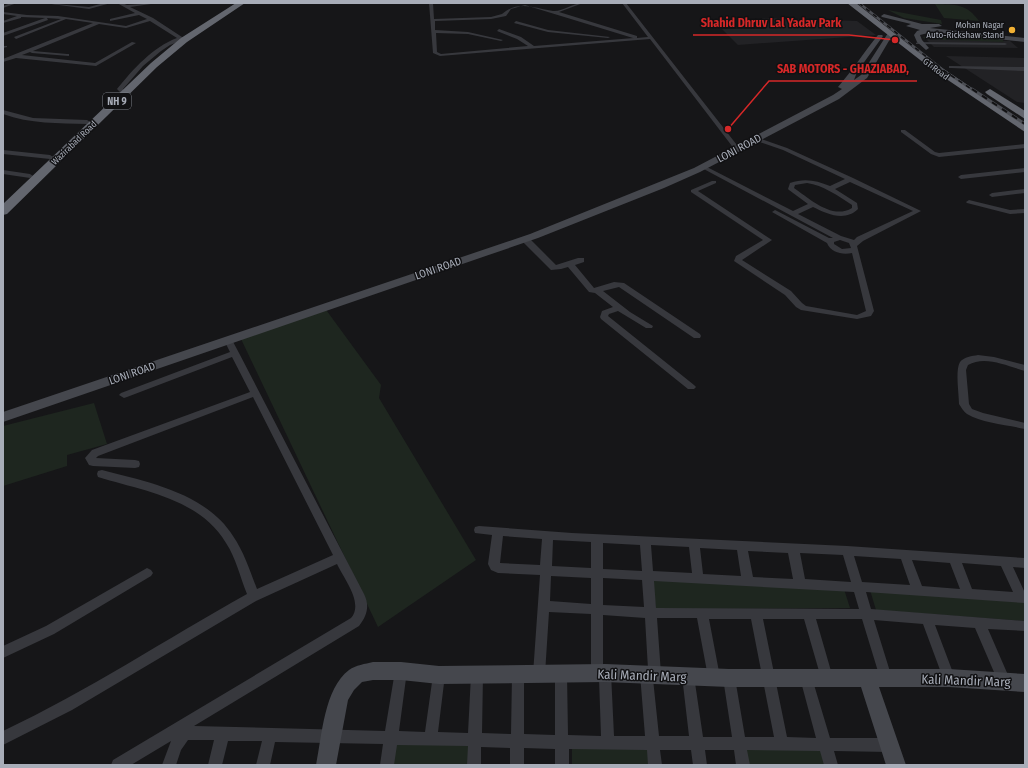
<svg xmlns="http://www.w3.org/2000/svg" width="1028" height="768" font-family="'Fira Sans Condensed',sans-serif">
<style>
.built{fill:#222225}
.green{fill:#1e261f}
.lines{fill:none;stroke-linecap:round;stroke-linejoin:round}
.street{fill:#37383d;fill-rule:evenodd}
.secondary{fill:#45474d;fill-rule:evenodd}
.highway{fill:#63666e;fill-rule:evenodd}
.rail-far1-casing{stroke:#4a4c52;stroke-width:2.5}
.rail-casing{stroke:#4a4c52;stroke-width:3}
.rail-far1{stroke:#111113;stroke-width:1.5;stroke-dasharray:4.5;stroke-linecap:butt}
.rail{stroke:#111113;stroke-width:2;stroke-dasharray:6;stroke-linecap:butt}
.poi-dot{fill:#f2b134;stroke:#111113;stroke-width:1.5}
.labels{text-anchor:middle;stroke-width:3;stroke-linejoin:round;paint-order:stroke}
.far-poi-label{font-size:9px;fill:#a8adb8;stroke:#111113;text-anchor:end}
.far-street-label{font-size:9px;fill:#a8adb8;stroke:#111113}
.shield{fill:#111113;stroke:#7b7e86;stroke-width:1}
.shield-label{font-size:10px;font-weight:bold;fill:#a8adb8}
.street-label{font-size:11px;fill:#a8adb8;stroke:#111113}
.near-street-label{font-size:13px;fill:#a8adb8;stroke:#111113}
.leader{fill:none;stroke:#d62828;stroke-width:1.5}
.callout-dot{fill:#d62828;stroke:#111113;stroke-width:1.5}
.callout-label{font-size:12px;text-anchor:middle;font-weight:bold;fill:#d62828;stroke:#111113;stroke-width:3;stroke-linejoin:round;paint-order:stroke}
</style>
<rect width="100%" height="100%" fill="#161618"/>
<g class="built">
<polygon points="762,18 857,21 876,35 738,45 722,29 766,29"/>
<polygon points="925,38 1010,41 1018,48 934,47"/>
<polygon points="946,56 1025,58 1025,103 1017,102"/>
</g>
<g class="green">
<path d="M935,4C956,5 966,3 979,21L944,18Z"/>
<polygon points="888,10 941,20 942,24 904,18"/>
<polygon points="942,34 1002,39 1004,42 925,39 923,37"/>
<polygon points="324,307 381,385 379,398 476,560 378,627 241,339"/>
<polygon points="94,403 107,444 67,455 67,466 3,486 3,426"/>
<polygon points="652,578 844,589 850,608 656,609"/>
<polygon points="870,590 1025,601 1025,621 876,610"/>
<polygon points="394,739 470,741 468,765 391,765"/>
<polygon points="572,744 648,746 650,765 572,765"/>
<polygon points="745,748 822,750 826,765 748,765"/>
</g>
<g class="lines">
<g class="street">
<polygon points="11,3 17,3 3,8 3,6"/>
<polygon points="44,3 89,7 104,3 111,3 89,9"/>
<path d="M117,3H122L127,5L158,3L130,7L153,18L182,37H187L189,38L170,45L161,51L143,66L123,89L124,92H120L117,89C133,69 153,47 177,38L150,21L126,28L99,24L33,51L67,54H69V56L32,53L30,52L22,55L95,63L132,42L136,43L96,66L16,58L3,62V59L93,23L66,19L16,39L14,37L61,19L47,18L48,20L3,36V33L45,18L21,17V18L3,23V21L17,16L3,14V12L27,15L58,16L126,26L147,19L139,15L110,21V19L135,13Z"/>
<path d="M429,3H433L434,19L491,17L502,14C518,0 534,8 553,11C562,12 573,3 583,3L559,12L637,36V38L648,37L622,3H626L740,149L735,150L650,39L440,56L433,53ZM525,5L633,38H634L534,46L521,37L499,29L497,31L517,39L528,46L441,54L437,52L436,33L468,34L501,41L503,40L468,32L435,30V21L491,19L506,16L511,9Z"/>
<polygon points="516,21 548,30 610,37 608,38 548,32 514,23"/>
<polygon points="918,42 1005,43 1007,44 1005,45 916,44 916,43"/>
<polygon points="3,46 7,46 7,47 3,48"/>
<polygon points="949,66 1025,67 1025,71 951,68 949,68"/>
<path d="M3,110L33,118L87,120L90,122L87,124C59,123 30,124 3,114Z"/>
<polygon points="901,130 905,130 935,152 939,153 1025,144 1025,148 939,157 931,154 901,132"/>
<path d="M756,137L787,148L853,178L921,211L863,241L857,246L874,311L871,316L857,319L801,310L796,307L785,295L734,261L736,256L763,240L691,192V190L712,181H716V183L698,191L772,240L742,260L791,291L802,303L806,306L857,315L866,311L852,253C843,255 831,253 827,243L772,212L775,210L777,211L829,238H833L700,167L705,166L793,211L808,204L789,190L788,189L790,183C804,178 816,180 830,186L845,179L783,150L754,140V138ZM850,182L913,211L857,237L854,240L841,236L798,214L813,207C827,214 845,222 858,209L857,203L835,189ZM807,183C823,185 838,196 852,205V208C832,220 810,199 794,188L795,185ZM840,240L849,243L851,248L842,249L834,244V242Z"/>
<polygon points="3,150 50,155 53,157 50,159 3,154"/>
<polygon points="1025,168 1025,172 961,179 958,177 961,175"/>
<polygon points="3,170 30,174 33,176 30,178 3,174"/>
<polygon points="1025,189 1025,193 992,197 989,195 992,193"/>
<polygon points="969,200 1010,210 1025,209 1025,213 1010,214 967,203 966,202"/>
<polygon points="522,237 528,237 556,265 578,258 584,258 584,262 575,265 594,288 614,282 624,283 700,334 701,336 700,338 694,338 619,287 603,291 630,312 653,326 652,328 646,328 618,311 609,314 608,316 694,385 696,387 694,389 688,389 601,319 600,317 602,311 613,307 595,293 589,292 568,267 561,269 551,270 522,241"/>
<path d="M228,337L231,338L239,353L364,594C370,606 367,616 359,626L194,726L385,731L395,671L397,667L401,665L405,667L407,671L399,731L425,732L433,675L435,671L439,669L443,671L445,675L438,732L468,733L471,675L473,671L477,669L481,671L483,675L482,733L511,734L512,675L514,671L518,669L522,671L524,675V734L555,735V674L557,670L561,668L565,670L567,674L568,735L601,736L599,678L593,677L591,673V614L549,612L545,674L543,678L539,680L535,678L533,674L540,575L498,573L491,570L488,564L492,535L475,533L474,530L475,527L479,526L572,533L847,546L1025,558V568L1013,567L1025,593V603L866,592L871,609L1025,621V631L988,629L1011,682L1010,686L1005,688L1000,686L975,628L935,625L955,678L953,682L949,684L945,682L943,678L923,624L874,620L892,678L890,682L886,684L882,682L880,678L862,619H816L833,678L831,682L827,684L823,682L821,678L804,619H763L787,737L816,738L800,678L802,674L806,672L810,674L812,678L830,738H889L894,740L896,745L894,750L889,752L834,751L838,765H824L820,751L747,750L750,765H736L734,750H705L707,765H693L691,750H660L662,765H648L647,750L569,749V765H555V749L524,748V765H510V748L481,747V765H467L468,746L397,745L394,765H380L383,744L275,742L270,765H256L262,741H228L222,765H208L214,740H188L181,750L176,765H162L171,741L131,765H111L113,760L351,618C364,603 344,579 337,564L256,601L72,710L3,745V731C88,691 166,639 247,594C240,577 236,558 226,543C199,498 143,491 98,477L97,474L98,471L102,470C148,482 206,493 233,536C244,552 250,571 257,589L333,555L253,397L98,456L96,458L135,460L139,461L140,464L139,467L135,468L93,466L89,465L85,458L92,450L250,392L232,357L127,397L124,398L119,395L121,393L230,352L224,340ZM503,536L542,539L540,565L500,563ZM553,540L591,542V568L552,566ZM603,543L640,545L642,571L603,569ZM651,545L689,547L692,573L653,571ZM700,548L737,550L741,576L703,574ZM748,551L788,553L793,579L753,577ZM800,553L843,555L851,582L805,579ZM854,556L901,559L910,585L862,582ZM912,560L950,563L960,589L922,586ZM962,563L1001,566L1013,592L972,589ZM551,576L591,578V604L550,601ZM603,578L642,580L644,607L603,605ZM654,581L854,592L859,609L656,608ZM603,615L645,618L648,669L646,668L642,670L640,674L645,736H614L611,673L609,669L603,668ZM657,618H697L708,677L710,681L714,683L718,681L720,677L709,619H751L774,737H745L735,678L733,674L729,672L725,674L723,678L732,737H703L694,676L692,672L688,670L684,672L682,676L689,736H659L653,679L659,678L661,674Z"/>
<path d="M978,355L994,357L1025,365V371C1007,366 985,355 968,365L966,370L969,404L972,409L983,413L1025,423V429C1008,425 982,423 967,414C964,412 961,407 959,404C959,394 955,370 960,362C964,357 972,356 978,355Z"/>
<polygon points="147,568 151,570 153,573 151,576 54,634 3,658 3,646 46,626"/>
</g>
<g class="secondary">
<polygon points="884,14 922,24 939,24 942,26 930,28 1025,38 1025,42 932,32 920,35 922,40 929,48 926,50 917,42 914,35 917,31 920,30 906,26 911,24 882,17 881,16"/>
<path d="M888,33L893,34L867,78L839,99L700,172L664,188L538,238L3,422V412L530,234L694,168L833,95L842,89L838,87C852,71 864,52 878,35H882L883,36L857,72L854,80L861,75Z"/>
<path d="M373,662H401L439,666L605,664L729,669H949L1025,674V692L949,687H879L906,765H886L861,687H729L605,682L439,684L401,680H373L362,682L354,690L348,700L336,765H316C322,736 324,689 349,670C356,665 365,664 373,662Z"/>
</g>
<g class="highway">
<polygon points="236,3 245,3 187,42 157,67 7,214 3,215 3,204 151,63 181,38"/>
<polygon points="847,3 856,3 917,51 1025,124 1025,132 933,70"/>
<polygon points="990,89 1025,111 1025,119 987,94 985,92"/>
</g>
<g class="rail-far1-casing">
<polyline id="rail-far1" points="859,3 943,70 973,90"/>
</g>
<g class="rail-casing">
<polyline id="rail" points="972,89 1025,124"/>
</g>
<use href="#rail-far1" class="rail-far1"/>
<use href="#rail" class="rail"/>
</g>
<circle class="poi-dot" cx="1012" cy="30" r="4"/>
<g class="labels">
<g class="far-poi-label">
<text x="1004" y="28">Mohan Nagar<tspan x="1004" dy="10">Auto-Rickshaw Stand</tspan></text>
</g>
<g class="far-street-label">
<text transform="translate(936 69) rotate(37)" y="3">GT Road</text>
<text transform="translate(74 143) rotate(-44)" y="3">Wazirabad Road</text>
</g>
<rect class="shield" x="103" y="93" width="28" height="16" rx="3"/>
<g class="shield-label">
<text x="117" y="105">NH 9</text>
</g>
<g class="street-label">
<text transform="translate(739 148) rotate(-28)" y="4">LONI ROAD</text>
<text transform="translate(438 268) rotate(-19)" y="4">LONI ROAD</text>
<text transform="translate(132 373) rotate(-19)" y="4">LONI ROAD</text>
</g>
<g class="near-street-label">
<text transform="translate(642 675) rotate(2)" y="5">Kali Mandir Marg</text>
<text transform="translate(966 680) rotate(2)" y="5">Kali Mandir Marg</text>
</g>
</g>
<path class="leader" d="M895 40L849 35H693M728 129L769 81H917"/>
<g class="callout-dot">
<circle cx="895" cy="40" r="4"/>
<circle cx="728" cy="129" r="4"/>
</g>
<g class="callout-label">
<text x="771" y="27">Shahid Dhruv Lal Yadav Park</text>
<text x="843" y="73">SAB MOTORS - GHAZIABAD,</text>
</g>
<rect width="1028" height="768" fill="none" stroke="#a8adb8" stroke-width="8"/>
</svg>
